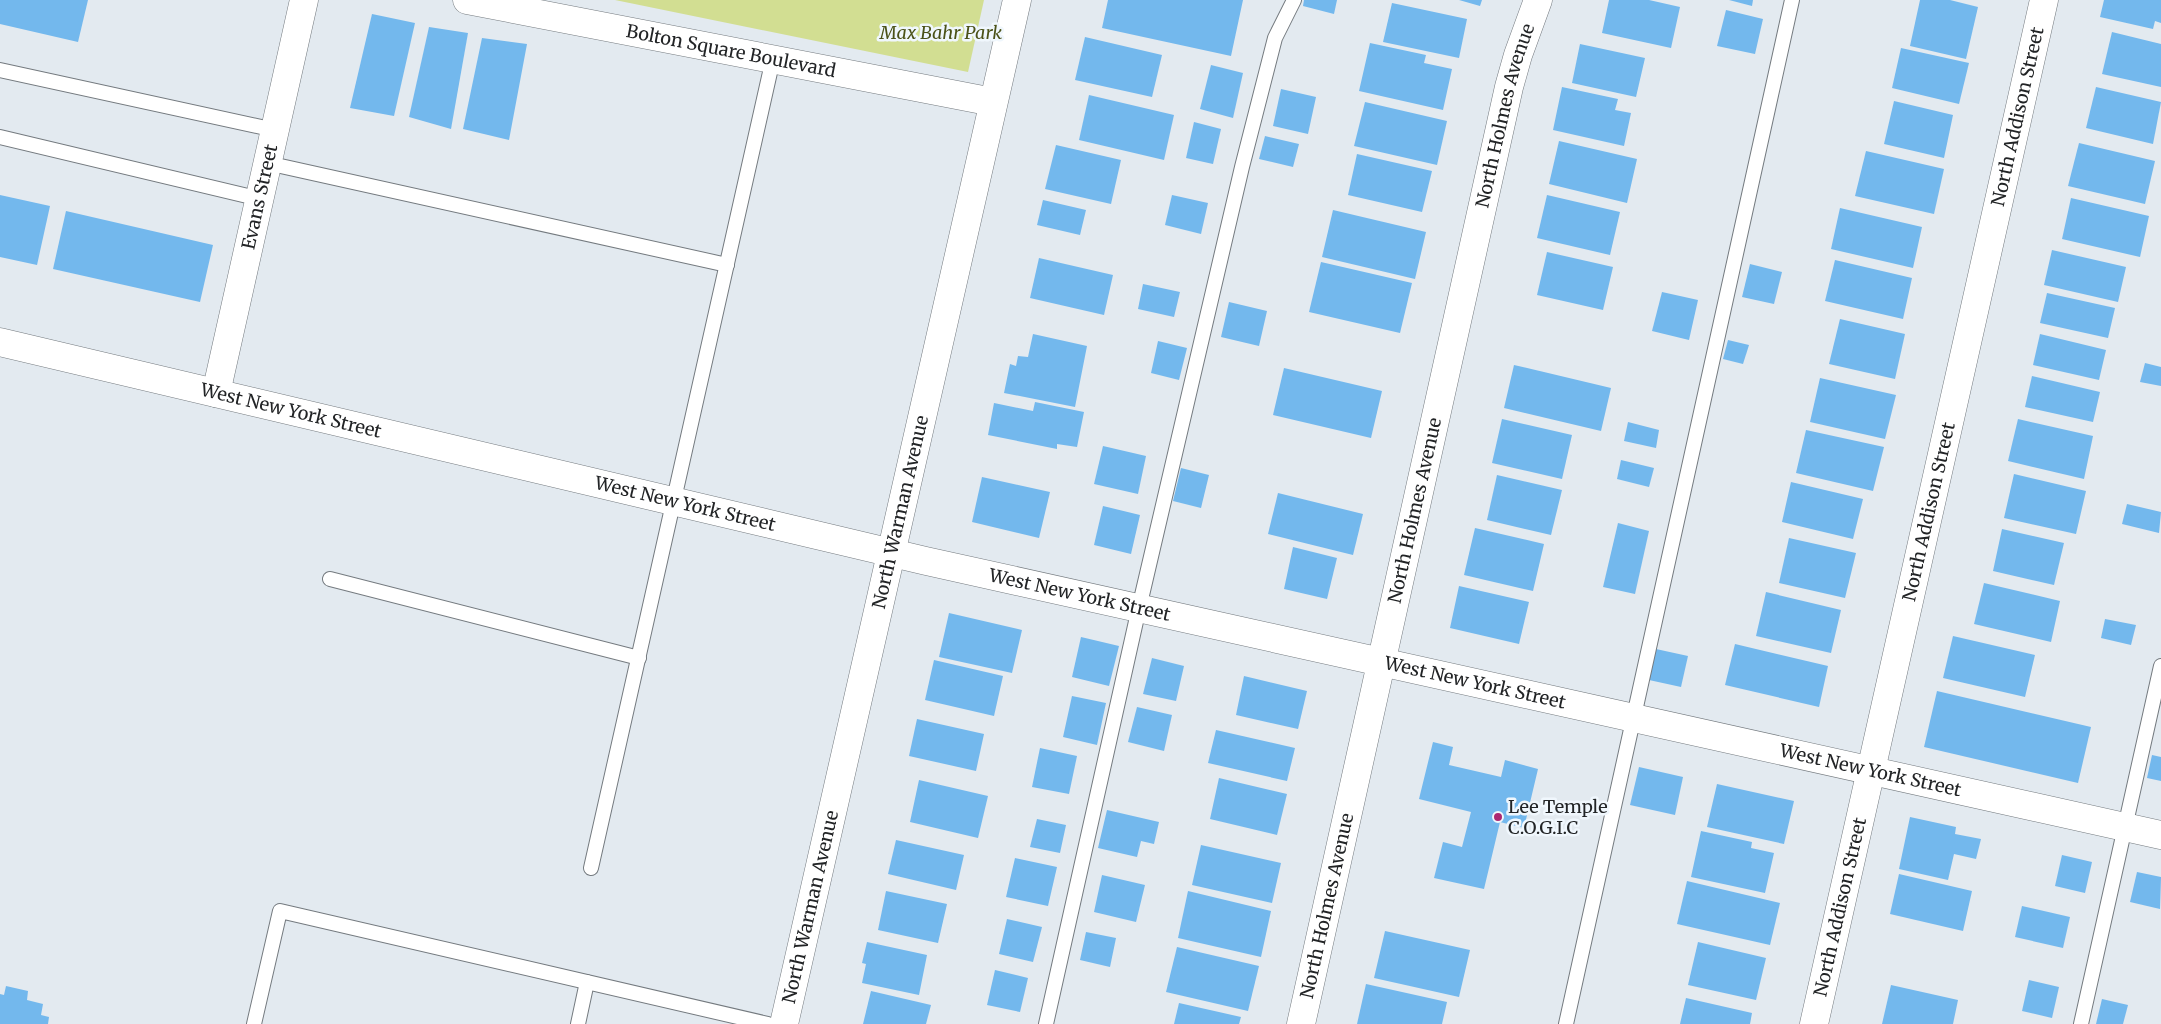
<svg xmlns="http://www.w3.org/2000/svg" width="2161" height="1024" font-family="Merriweather,serif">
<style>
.green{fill:#d2de92}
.building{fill:#73b8ed}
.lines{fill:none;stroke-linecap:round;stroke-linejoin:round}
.service-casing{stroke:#747a7f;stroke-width:16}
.minor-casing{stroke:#747a7f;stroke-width:29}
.tertiary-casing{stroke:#747a7f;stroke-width:29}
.service{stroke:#fff;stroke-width:14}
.minor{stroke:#fff;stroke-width:28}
.tertiary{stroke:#fff;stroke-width:28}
.poi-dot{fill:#ab2772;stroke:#f0f7fd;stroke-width:2}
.labels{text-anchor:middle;stroke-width:5;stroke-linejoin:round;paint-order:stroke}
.park-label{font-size:18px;font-style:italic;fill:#4b5218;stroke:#f0f7fd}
.street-label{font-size:18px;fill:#222426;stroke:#f0f7fd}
.poi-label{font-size:18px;fill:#222426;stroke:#f0f7fd;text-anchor:start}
</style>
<rect width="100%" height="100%" fill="#e3eaf0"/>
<polygon class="green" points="615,0 984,0 968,72"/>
<g class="building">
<polygon points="0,0 88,0 78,42 0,24"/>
<polygon points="1108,0 1243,0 1231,56 1102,28"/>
<polygon points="1304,0 1337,0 1334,14 1303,6"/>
<polygon points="1459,0 1482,0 1480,6"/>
<polygon points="1609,0 1649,0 1680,7 1671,48 1602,33"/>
<polygon points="1729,0 1753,0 1752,6"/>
<polygon points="1920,0 1950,0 1978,7 1966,59 1910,46"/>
<polygon points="2104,0 2161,0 2161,23 2155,21 2153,29 2100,17"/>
<polygon points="1392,3 1467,19 1459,58 1383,42"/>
<polygon points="1726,10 1763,19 1755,54 1717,46"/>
<polygon points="372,14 415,23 394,116 350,108"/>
<polygon points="429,27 468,33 451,129 409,117"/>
<polygon points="2112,32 2161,44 2161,87 2102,74"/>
<polygon points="1085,37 1162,55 1152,97 1075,80"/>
<polygon points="482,38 527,44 509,140 463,129"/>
<polygon points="1370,43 1426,55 1424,63 1452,69 1443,110 1359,91"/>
<polygon points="1580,44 1645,58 1636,97 1572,83"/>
<polygon points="1901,48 1969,63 1959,104 1892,88"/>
<polygon points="1211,65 1243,73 1233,118 1200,109"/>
<polygon points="1562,87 1618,99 1615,110 1631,113 1624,146 1553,130"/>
<polygon points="2096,87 2161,102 2153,144 2086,128"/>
<polygon points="1281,89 1316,97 1308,134 1273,126"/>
<polygon points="1089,95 1174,115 1164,160 1079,140"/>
<polygon points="1894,101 1953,115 1944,158 1884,144"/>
<polygon points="1365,102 1447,121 1437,165 1354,146"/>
<polygon points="1194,122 1221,129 1213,164 1186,158"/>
<polygon points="1265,136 1299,144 1293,167 1259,159"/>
<polygon points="1559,141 1637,159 1627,203 1549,184"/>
<polygon points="2079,143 2155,161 2145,204 2068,186"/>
<polygon points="1056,145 1121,160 1111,204 1045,189"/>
<polygon points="1866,151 1944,169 1934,214 1855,196"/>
<polygon points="1357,154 1432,171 1422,212 1348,195"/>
<polygon points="0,195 50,206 37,265 0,257"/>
<polygon points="1172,195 1208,203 1201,234 1165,225"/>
<polygon points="1547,195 1620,212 1610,255 1537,238"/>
<polygon points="2071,198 2149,216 2140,257 2062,239"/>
<polygon points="1043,200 1086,210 1080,235 1037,225"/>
<polygon points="1840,208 1922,227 1913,268 1831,249"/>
<polygon points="1333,210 1426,232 1415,279 1322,257"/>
<polygon points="66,211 213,245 200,302 53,269"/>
<polygon points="2052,250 2126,267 2118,302 2044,285"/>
<polygon points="1547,252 1613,267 1603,310 1537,295"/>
<polygon points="1039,258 1113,275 1104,315 1030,298"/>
<polygon points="1835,260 1912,278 1903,319 1825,301"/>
<polygon points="1321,262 1412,283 1400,333 1309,312"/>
<polygon points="1750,264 1782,272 1774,304 1742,297"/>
<polygon points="1143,284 1180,292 1174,317 1138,309"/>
<polygon points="1662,292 1698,300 1689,340 1652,331"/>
<polygon points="2047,293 2115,308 2108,338 2040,323"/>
<polygon points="1229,302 1267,311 1259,346 1221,337"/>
<polygon points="1840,319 1905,334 1895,379 1829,364"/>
<polygon points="1033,334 1087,346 1075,407 1004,393 1010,364 1016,366 1018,356 1028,357"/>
<polygon points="2040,334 2106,350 2099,380 2033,365"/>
<polygon points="1728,340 1749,345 1743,364 1723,359"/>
<polygon points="1158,341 1187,348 1179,380 1151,373"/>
<polygon points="2145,363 2161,367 2161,386 2140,382"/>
<polygon points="1514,365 1611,388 1601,431 1504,408"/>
<polygon points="1284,368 1382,391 1371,438 1273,415"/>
<polygon points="2032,376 2100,392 2093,422 2025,407"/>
<polygon points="1820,378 1896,395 1885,439 1810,422"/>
<polygon points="1035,402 1084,412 1077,447 1057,444 1057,449 988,435 994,403 1033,411"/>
<polygon points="1502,419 1572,435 1562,479 1492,463"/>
<polygon points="2018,419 2093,436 2084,479 2008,461"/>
<polygon points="1628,422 1659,430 1656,448 1624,441"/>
<polygon points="1806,430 1884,447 1873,491 1796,473"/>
<polygon points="1103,446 1146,456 1138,494 1094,484"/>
<polygon points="1621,460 1654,468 1649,487 1617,479"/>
<polygon points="1181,468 1209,475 1201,508 1173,501"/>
<polygon points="2014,474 2086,491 2076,534 2004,518"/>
<polygon points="1497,475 1562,490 1551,535 1487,520"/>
<polygon points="982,477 1050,492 1039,538 972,522"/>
<polygon points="1791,482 1863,499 1853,539 1782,522"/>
<polygon points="1278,493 1363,514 1353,555 1268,534"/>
<polygon points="2127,504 2161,512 2159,533 2122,524"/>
<polygon points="1103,506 1140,515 1131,554 1094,545"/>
<polygon points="1618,523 1649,531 1635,594 1603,587"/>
<polygon points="1475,528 1544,544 1533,591 1464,575"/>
<polygon points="2002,529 2064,543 2054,585 1993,571"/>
<polygon points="1789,538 1856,553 1845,598 1779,583"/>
<polygon points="1293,547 1337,558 1327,599 1284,589"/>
<polygon points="1984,583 2060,601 2051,642 1974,624"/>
<polygon points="1459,586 1529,602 1519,644 1450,628"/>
<polygon points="1766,592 1841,610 1831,653 1756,636"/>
<polygon points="949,613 1022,630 1012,673 939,657"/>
<polygon points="2105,619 2136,625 2131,645 2101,638"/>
<polygon points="1953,636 2035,655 2025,697 1943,678"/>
<polygon points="1081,637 1119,646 1109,686 1072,677"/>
<polygon points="1735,644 1828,666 1819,707 1725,685"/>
<polygon points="1656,649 1688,656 1681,687 1649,680"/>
<polygon points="1152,658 1184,666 1176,701 1143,694"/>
<polygon points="934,660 1003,676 994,716 925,700"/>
<polygon points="1244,676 1307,691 1298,729 1236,715"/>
<polygon points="1937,691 2091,727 2078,783 1924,747"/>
<polygon points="1072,696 1106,703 1097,745 1063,737"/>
<polygon points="1137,707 1172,715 1164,751 1128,742"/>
<polygon points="917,719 984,734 976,771 909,756"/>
<polygon points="1216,730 1295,748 1287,781 1208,763"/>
<polygon points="1433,742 1453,747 1449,765 1501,777 1505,760 1538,769 1524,828 1500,822 1484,889 1434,878 1443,842 1462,847 1471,812 1419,799"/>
<polygon points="1040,748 1077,756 1069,794 1032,787"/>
<polygon points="2152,755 2161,757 2161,781 2147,778"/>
<polygon points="1639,767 1683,777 1675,815 1630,805"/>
<polygon points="1219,778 1287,794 1277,835 1210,819"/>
<polygon points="919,780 988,796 978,838 910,822"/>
<polygon points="1717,784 1794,801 1784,844 1707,827"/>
<polygon points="1107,810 1159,822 1154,844 1141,841 1137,857 1098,848"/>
<polygon points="1910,817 1956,827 1955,834 1981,839 1976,859 1954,854 1948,880 1899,869"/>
<polygon points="1037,819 1066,825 1060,853 1030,847"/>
<polygon points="1701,831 1752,842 1751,848 1774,853 1765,893 1691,877"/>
<polygon points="896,840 964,855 956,890 888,874"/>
<polygon points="1201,845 1281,863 1272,903 1192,885"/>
<polygon points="2062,855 2092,862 2085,893 2055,886"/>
<polygon points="1015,858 1057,867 1048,906 1006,897"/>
<polygon points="2137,872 2161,877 2160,909 2130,902"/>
<polygon points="1899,874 1972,891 1963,931 1890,914"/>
<polygon points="1102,875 1145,885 1136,922 1094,912"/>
<polygon points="1687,881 1780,903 1770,945 1677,924"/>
<polygon points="886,891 947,904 938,943 878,930"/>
<polygon points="1188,891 1271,911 1261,957 1178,938"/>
<polygon points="2022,906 2070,917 2063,948 2015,937"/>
<polygon points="1007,919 1042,927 1033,962 999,954"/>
<polygon points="1385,931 1470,950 1459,997 1374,978"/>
<polygon points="1086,932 1116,938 1110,967 1080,960"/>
<polygon points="867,942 927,955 919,995 862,983 866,964 862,963"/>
<polygon points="1698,942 1766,958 1756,1000 1688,985"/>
<polygon points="1177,947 1259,966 1248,1011 1166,992"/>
<polygon points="995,970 1028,978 1020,1012 987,1005"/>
<polygon points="2029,980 2059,987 2052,1018 2022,1011"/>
<polygon points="1366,984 1447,1002 1442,1024 1357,1024"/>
<polygon points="1891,985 1958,1000 1953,1024 1882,1024"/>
<polygon points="6,986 28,991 27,1000 43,1004 41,1015 49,1017 48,1024 0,1024 0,994 4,995"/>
<polygon points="871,991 931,1005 926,1024 863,1024"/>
<polygon points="1686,998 1752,1013 1750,1024 1680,1024"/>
<polygon points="2102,999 2128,1005 2123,1024 2096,1024"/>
<polygon points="1179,1003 1241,1017 1239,1024 1174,1024"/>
</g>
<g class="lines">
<g class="service-casing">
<g id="service">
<polyline points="0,70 275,130"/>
<polyline points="0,137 260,199"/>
<polyline points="267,163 727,265"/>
<polyline points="330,579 639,658"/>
<polyline points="591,868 773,59"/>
<polyline points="254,1024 280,911 768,1024"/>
<polyline points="578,1024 587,982"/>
<polyline points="1046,1024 1139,608 1242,167 1275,38 1294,0"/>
<polyline points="1566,1024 1792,0"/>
<polyline points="2081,1024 2161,666"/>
</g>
</g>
<g class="minor-casing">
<g id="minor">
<path id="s1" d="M467,0L993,102"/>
<path id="s2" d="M0,342L926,561L2161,835"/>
<path id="s3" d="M216,393L304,0"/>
<path id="s4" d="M1301,1024L1509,87L1518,55L1538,0"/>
<path id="s5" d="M1814,1024L2044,0"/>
</g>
</g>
<g class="tertiary-casing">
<g id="tertiary">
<path id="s6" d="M784,1024L1017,0"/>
</g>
</g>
<use href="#service" class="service"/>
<use href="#minor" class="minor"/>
<use href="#tertiary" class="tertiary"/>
</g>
<circle class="poi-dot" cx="1498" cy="817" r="5"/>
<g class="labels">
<g class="park-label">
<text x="941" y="39">Max Bahr Park</text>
</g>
<g class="street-label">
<text dy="6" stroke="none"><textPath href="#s1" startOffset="269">Bolton Square Boulevard</textPath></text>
<text dy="6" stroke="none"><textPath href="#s4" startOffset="931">North Holmes Avenue</textPath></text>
<text dy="6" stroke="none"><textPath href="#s5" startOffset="930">North Addison Street</textPath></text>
<text dy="6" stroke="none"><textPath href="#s3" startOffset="201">Evans Street</textPath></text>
<text dy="6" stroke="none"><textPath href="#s2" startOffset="299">West New York Street</textPath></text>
<text dy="6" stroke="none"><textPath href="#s2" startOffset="704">West New York Street</textPath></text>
<text dy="6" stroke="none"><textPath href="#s4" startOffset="526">North Holmes Avenue</textPath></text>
<text dy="6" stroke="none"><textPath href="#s6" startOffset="525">North Warman Avenue</textPath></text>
<text dy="6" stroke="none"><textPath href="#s5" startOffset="525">North Addison Street</textPath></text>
<text dy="6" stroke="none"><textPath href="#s2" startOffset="1109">West New York Street</textPath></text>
<text dy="6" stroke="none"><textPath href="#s2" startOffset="1514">West New York Street</textPath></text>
<text dy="6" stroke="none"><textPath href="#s2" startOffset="1919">West New York Street</textPath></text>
<text dy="6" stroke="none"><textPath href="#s4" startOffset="121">North Holmes Avenue</textPath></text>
<text dy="6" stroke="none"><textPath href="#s6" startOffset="120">North Warman Avenue</textPath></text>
<text dy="6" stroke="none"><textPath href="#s5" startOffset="120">North Addison Street</textPath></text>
</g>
<g class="poi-label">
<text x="1508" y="813">Lee Temple<tspan x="1508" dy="21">C.O.G.I.C</tspan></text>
</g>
</g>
</svg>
